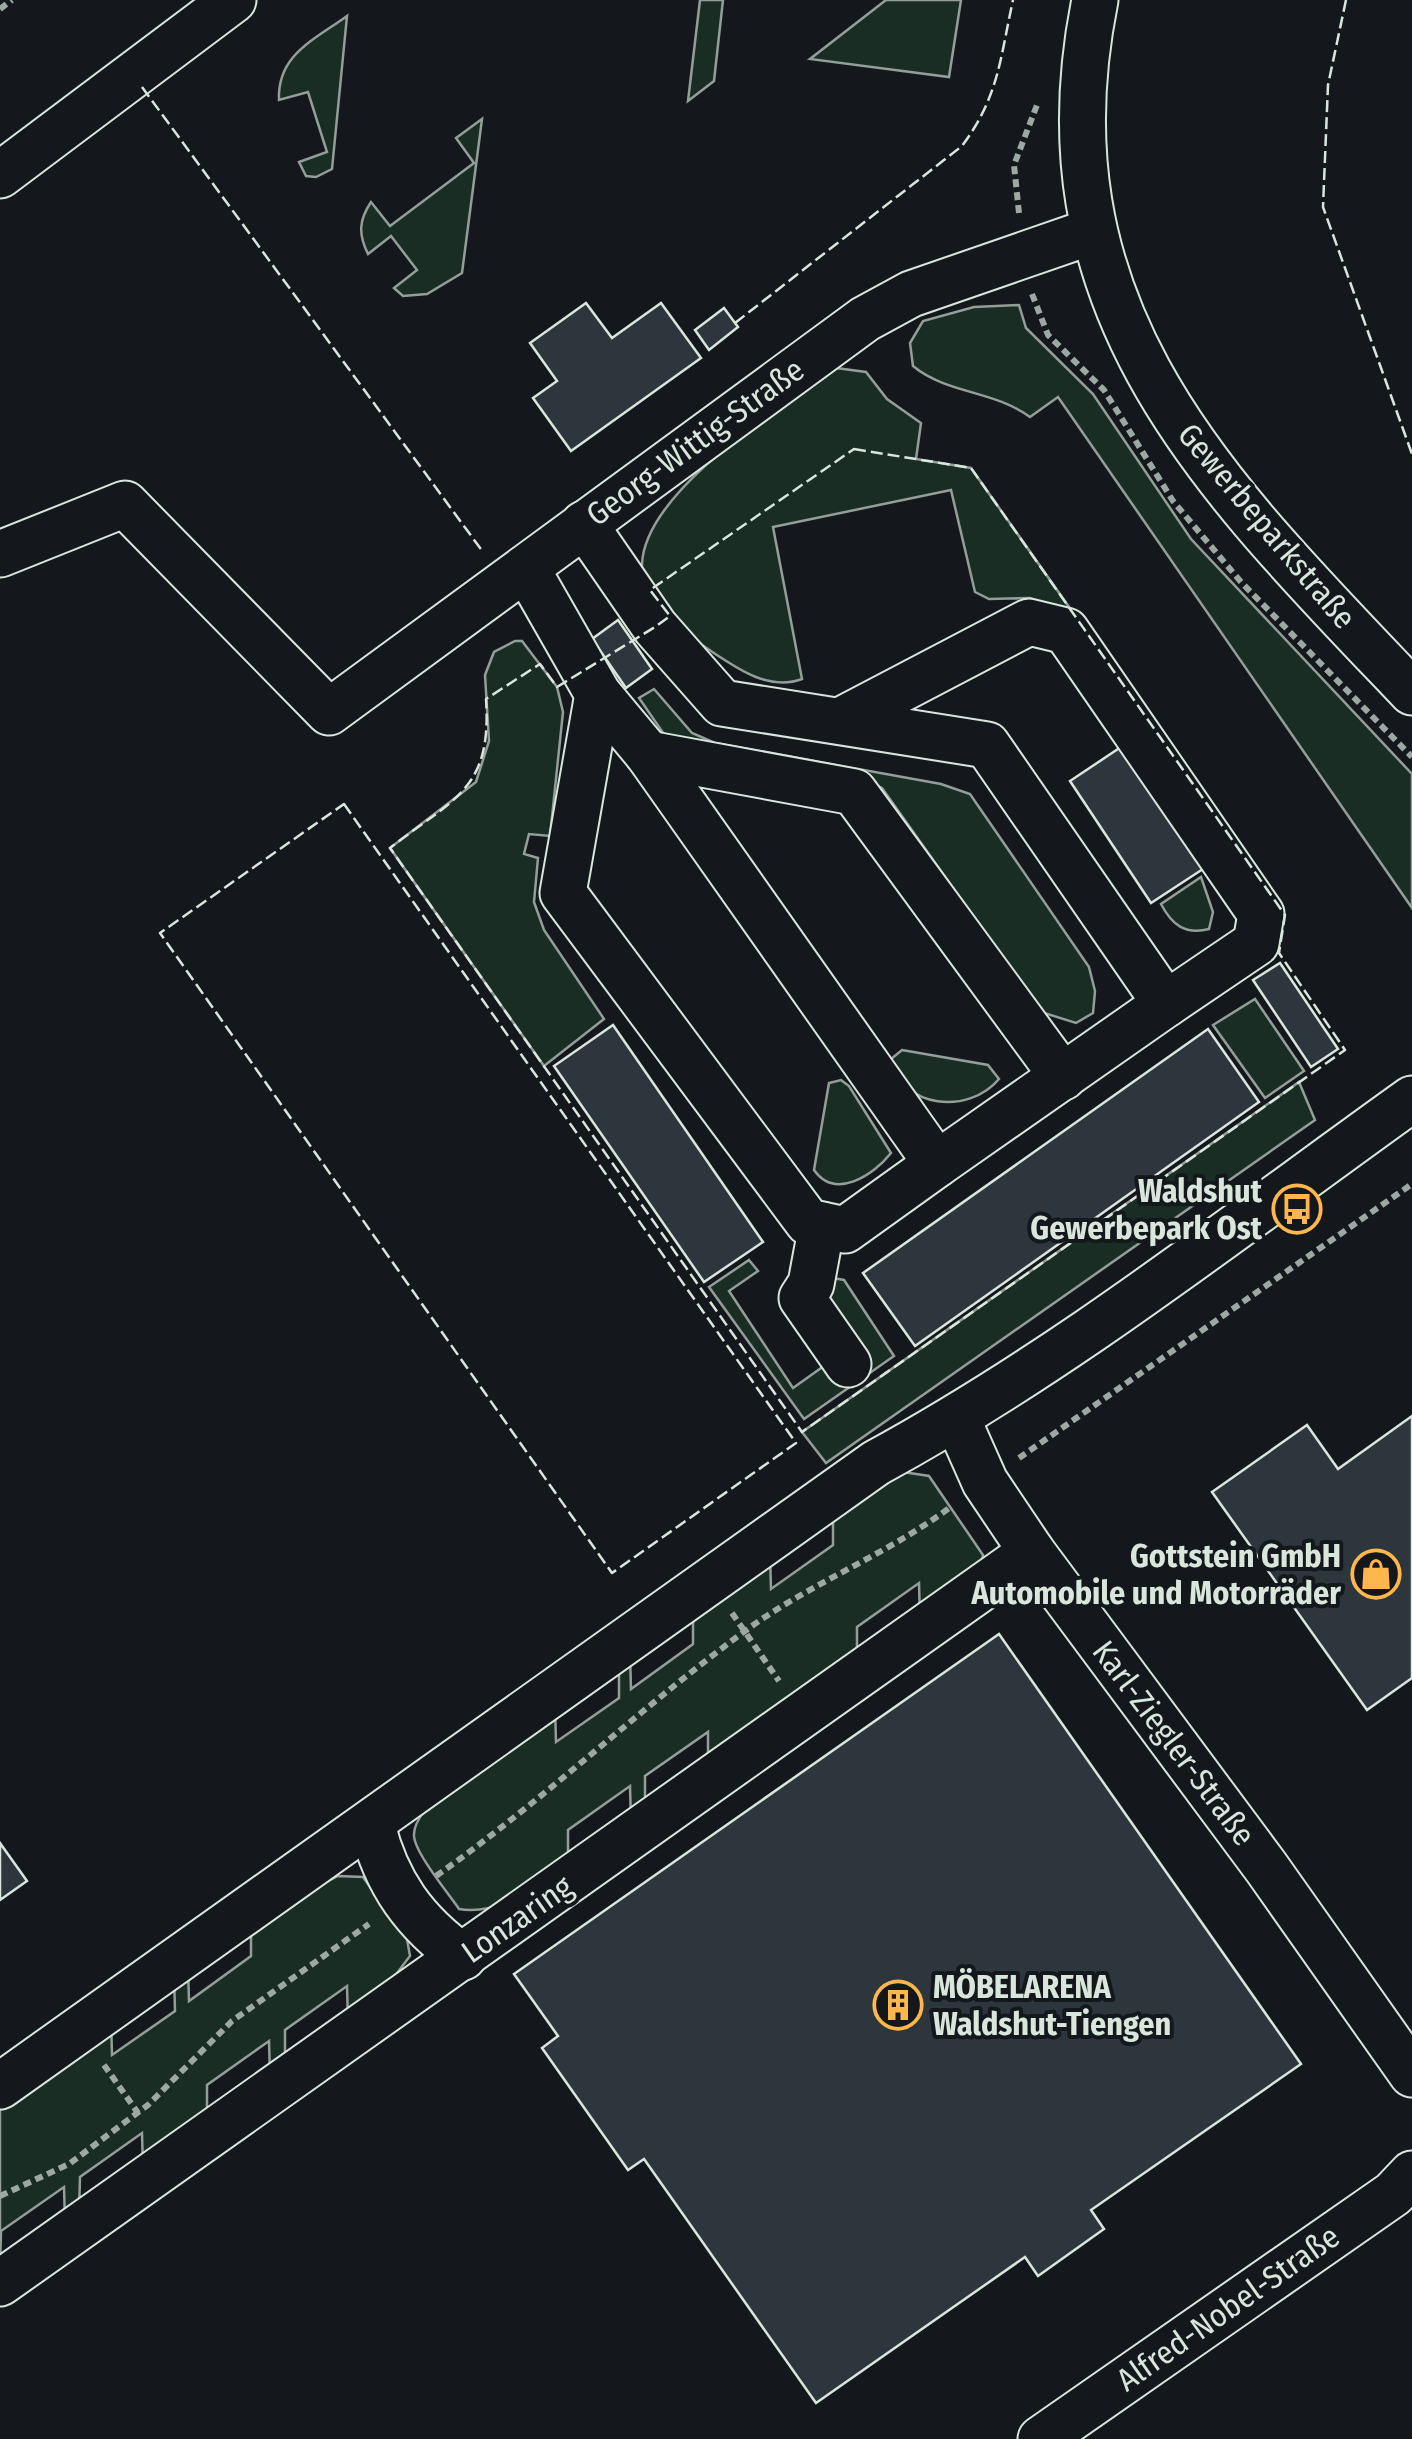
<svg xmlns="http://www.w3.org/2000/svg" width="1412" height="2439" font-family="'Fira Sans Condensed',sans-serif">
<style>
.green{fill:#1a2d24;stroke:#939e99;stroke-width:2.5}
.building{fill:#2c363c;stroke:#d8e6dc;stroke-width:2.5}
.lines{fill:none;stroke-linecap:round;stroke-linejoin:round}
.minor-casing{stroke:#d8e6dc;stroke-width:49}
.path{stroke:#9da8a2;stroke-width:6;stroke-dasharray:8 5;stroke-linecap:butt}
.minor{stroke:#14181c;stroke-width:45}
.fence{stroke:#d8e6dc;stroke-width:2.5;stroke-dasharray:12 5;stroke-linecap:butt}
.labels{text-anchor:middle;stroke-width:8;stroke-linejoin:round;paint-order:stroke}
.street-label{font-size:32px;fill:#d8e6dc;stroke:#14181c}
.poi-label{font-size:32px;font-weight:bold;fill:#d8e6dc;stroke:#14181c;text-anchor:end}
</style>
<rect width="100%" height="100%" fill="#14181c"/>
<g class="green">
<polygon points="700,0 723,0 714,81 688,101"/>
<polygon points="886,0 961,0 949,77 810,59"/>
<path d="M347,16L332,169L316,177L306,176L299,162L327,152L308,92L279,100C277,55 314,40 347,16Z"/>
<path d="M482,119L462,273L427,294L403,296L394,288L417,270L391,236L368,254C358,234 359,220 371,202L390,226L474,163L456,138Z"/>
<path d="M1019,305L1026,328L1093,394L1191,539L1412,774V908L1058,397L1030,417C993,390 947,394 913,366L910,343L923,321L974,307Z"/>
<path d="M836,368L866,372L887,399L921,423L916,459L971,468L1074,614L1030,598L989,599L975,592L951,490L773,527L802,679C767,692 734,666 705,647C684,633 640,592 642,564C645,491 781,407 836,368Z"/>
<polygon points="515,641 522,641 557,687 563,712 550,836 529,834 524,854 538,858 534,902 544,930 604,1019 544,1066 390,848 476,782 489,741 485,675 494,652"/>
<polygon points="654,689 692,733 715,743 941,784 970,794 1089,967 1095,991 1093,1013 1076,1023 1041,1012 882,788 862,779 668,740 639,698"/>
<path d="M1201,877L1213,912L1209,929C1185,935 1172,925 1161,904Z"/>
<polygon points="1255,999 1304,1071 1265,1098 1213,1025"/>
<path d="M902,1050L988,1065L999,1079C969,1115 901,1109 891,1059Z"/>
<path d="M841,1080L849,1086L891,1153C873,1176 835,1200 814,1170L829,1083Z"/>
<polygon points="1299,1082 1315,1120 826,1463 802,1432"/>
<polygon points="749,1260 758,1271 729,1291 793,1388 828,1363 828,1300 833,1278 844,1280 894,1356 804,1419 709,1287"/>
<path d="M903,1472L929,1476L983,1555L979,1575L920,1618L919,1583L857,1627V1663L708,1766V1732L645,1776V1812L631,1821L630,1786L568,1830V1866C538,1887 496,1916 459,1909C448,1893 415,1853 414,1836C411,1799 525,1729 555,1707L556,1742L619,1698V1662L630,1654L631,1689L693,1644V1608L770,1555L771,1589L833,1545V1509Z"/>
<polygon points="338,1876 363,1877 407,1939 410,1956 385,1989 348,2021 347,1986 285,2030 285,2066 270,2076 269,2041 207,2085 207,2121 143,2168 142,2133 80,2177 79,2213 65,2222 64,2187 1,2231 0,2268 0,2100 111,2020 112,2055 175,2011 174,1975 188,1967 189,2001 251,1956 251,1921"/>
</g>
<g class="building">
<polygon points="586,303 612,338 661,303 701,358 571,451 533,398 557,381 530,343"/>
<polygon points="724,308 738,327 709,350 695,330"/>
<polygon points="618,620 652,669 626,688 592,639"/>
<polygon points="1121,747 1203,869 1151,903 1070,781"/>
<polygon points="1280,963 1338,1049 1311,1067 1253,980"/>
<polygon points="613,1025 763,1242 704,1282 554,1066"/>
<polygon points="1208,1029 1259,1102 915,1346 863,1273"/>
<polygon points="1412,1416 1412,1678 1367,1710 1212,1492 1307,1425 1338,1469"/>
<polygon points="999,1634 1301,2064 1091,2210 1104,2229 1038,2276 1025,2257 816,2403 644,2159 628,2170 542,2048 558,2036 514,1974"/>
<polygon points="0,1843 27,1881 0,1900"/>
</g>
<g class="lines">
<g class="minor-casing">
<g id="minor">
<path d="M1095,0C1032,311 1216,486 1412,692"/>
<polyline points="0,175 233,0"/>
<polyline points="0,554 125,504 329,712 865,319 911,294 1093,231"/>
<polyline points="526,568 598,694 648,754 937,1164 1166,1004 987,745 722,703 655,627 584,524"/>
<polyline points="598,694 563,893 808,1222 845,1230 937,1164"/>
<polyline points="840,721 1029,622 1066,631 1261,914 1256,943 1166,1004"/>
<polyline points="648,754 854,792 1063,1077"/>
<polyline points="822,1225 811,1284 802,1298 848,1364"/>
<polyline points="957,1419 985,1482 1032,1552 1266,1867 1412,2074"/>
<path d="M372,1825C386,1883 415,1923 463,1957"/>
<path d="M0,2086L876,1463C1065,1360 1237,1224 1412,1099"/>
<polyline points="0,2283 1032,1552"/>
<polyline points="1041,2439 1393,2194 1412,2174"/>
</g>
</g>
<g class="path">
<polyline points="0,9 12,0"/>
<polyline points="1019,213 1014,165 1037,105"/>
<polyline points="1032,294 1048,335 1104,390 1173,501 1241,582 1412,757"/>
<polyline points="1019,1458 1412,1184"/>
<polyline points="732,1613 779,1681"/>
<path d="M436,1876C544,1800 639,1709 745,1631C810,1583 885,1556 952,1506"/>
<polyline points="104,2065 138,2113"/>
<polyline points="0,2196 69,2164 148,2105 232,2021 369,1924"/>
</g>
<use href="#minor" class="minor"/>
<g class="fence">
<polyline points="1346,0 1328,85 1323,207 1412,454"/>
<polyline points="142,87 483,552"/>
<path d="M735,323L962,146C999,96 1000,59 1013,0"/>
<path d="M854,449L971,468L1285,915L1279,953L1345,1050L802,1432L390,848C455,797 492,790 486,699L540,664L557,687L655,627L670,616L650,590Z"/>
<polygon points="344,804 796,1443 612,1573 160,933"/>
</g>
</g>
<defs>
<g id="bus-ring" transform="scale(2.5)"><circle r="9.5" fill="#14181c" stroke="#ffb74d" stroke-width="1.5"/><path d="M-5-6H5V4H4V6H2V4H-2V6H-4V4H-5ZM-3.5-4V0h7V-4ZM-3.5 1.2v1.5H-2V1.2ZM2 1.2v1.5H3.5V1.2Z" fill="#ffb74d"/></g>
<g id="shop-ring" transform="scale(2.5)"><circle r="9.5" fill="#14181c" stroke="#ffb74d" stroke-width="1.5"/><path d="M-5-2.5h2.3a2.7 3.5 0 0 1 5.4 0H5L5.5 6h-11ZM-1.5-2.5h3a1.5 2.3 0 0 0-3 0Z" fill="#ffb74d"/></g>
<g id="building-ring" transform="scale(2.5)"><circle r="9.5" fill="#14181c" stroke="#ffb74d" stroke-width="1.5"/><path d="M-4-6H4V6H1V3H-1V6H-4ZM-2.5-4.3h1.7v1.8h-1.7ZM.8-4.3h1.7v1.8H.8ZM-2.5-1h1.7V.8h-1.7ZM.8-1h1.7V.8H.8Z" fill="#ffb74d"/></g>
</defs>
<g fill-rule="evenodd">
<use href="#bus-ring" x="1297" y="1209"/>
<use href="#shop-ring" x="1376" y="1574"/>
<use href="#building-ring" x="898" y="2005"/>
</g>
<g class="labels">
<g class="street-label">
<text transform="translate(695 442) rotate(-36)" y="11">Georg-Wittig-Straße</text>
<text transform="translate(1267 526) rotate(50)" y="11">Gewerbeparkstraße</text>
<text transform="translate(1174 1743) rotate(53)" y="11">Karl-Ziegler-Straße</text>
<text transform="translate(517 1919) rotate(-35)" y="11">Lonzaring</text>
<text transform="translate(1228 2308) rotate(-35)" y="11">Alfred-Nobel-Straße</text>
</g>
<g class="poi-label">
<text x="1262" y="1202">Waldshut<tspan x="1262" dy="37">Gewerbepark Ost</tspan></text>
<text x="1341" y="1567">Gottstein GmbH<tspan x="1341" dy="37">Automobile und Motorräder</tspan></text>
<text x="933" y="1998" text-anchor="start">MÖBELARENA<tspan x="933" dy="37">Waldshut-Tiengen</tspan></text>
</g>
</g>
</svg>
